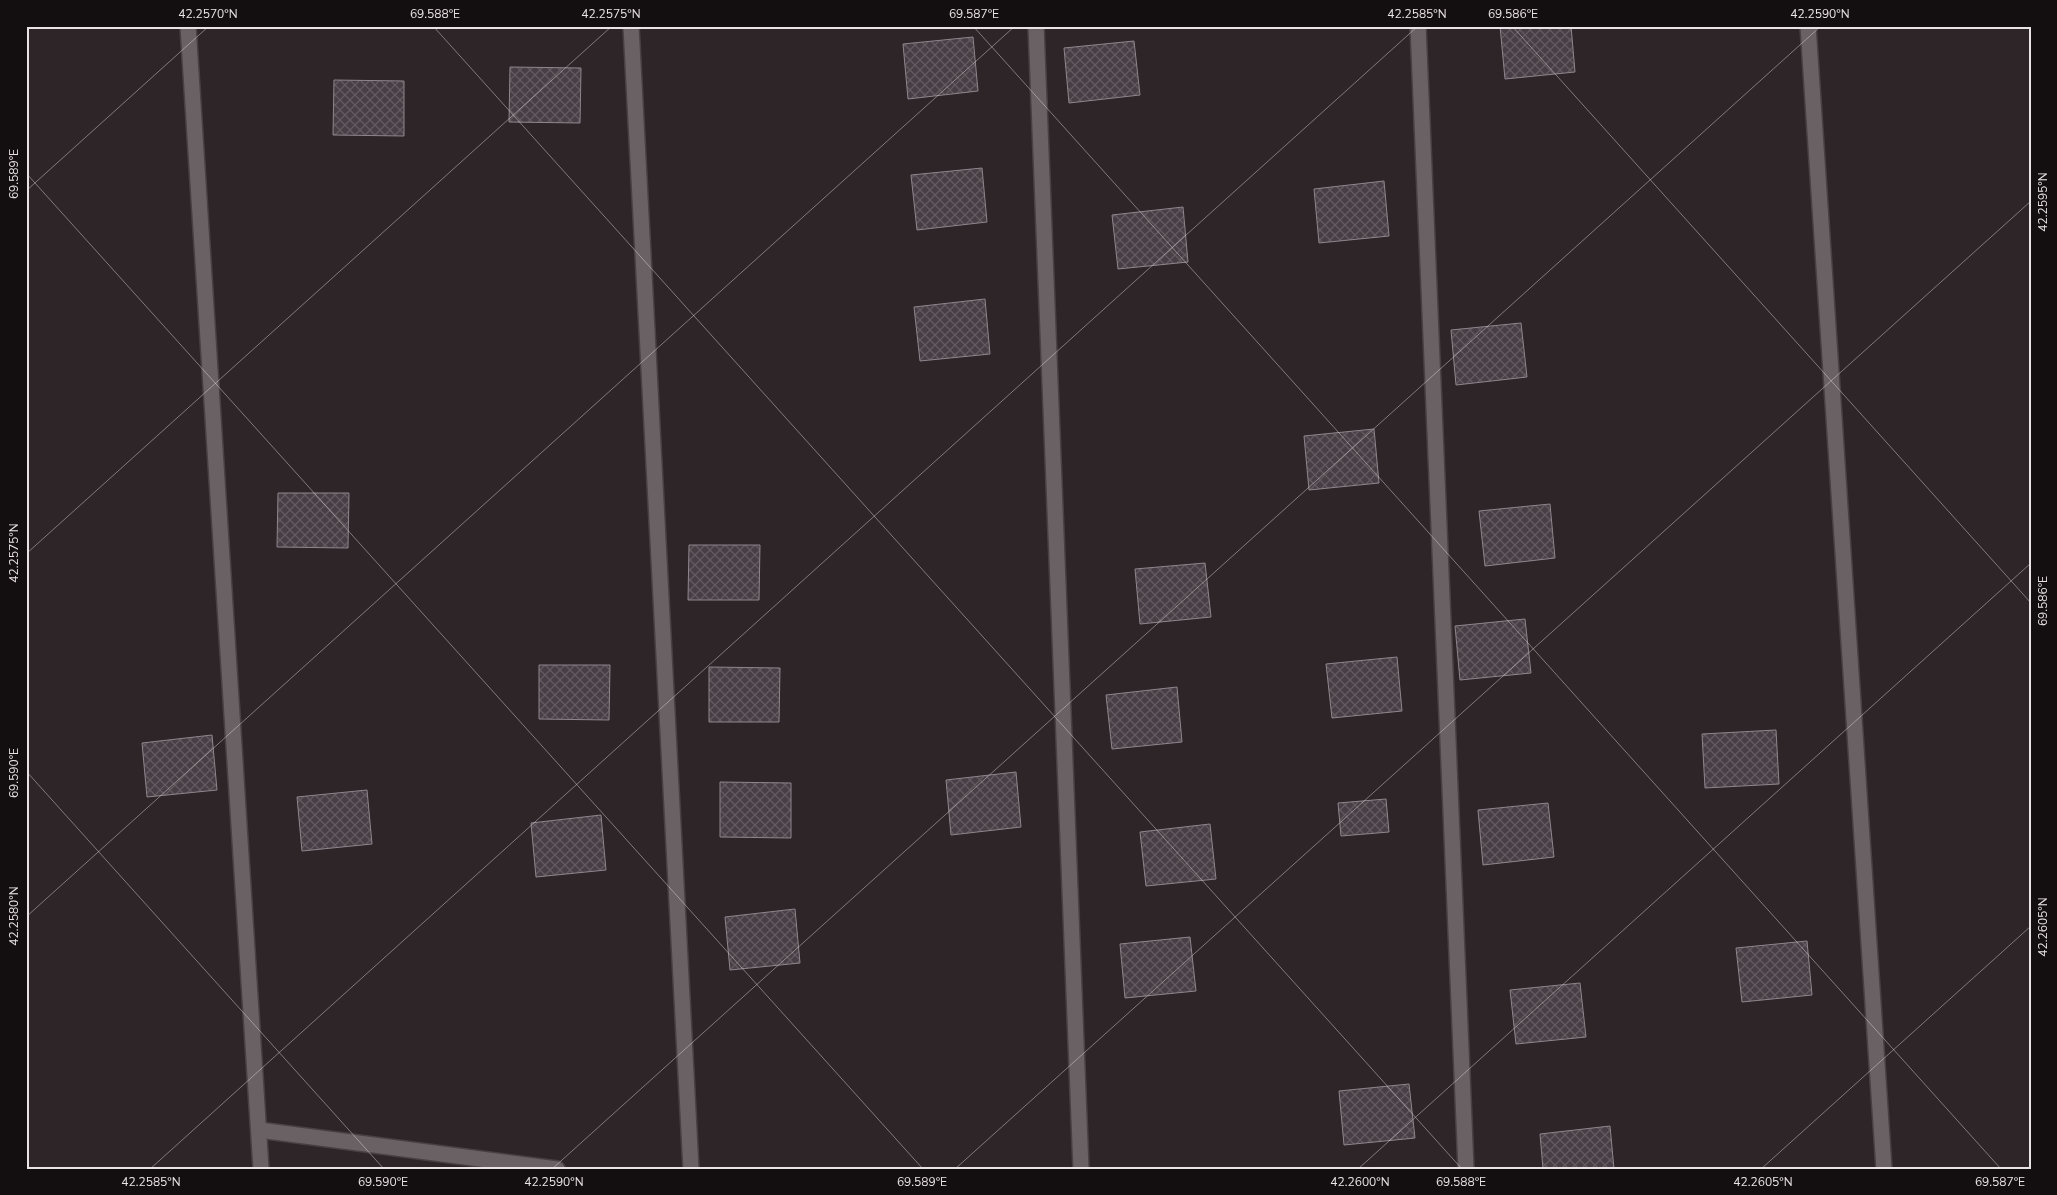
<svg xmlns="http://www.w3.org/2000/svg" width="2057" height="1195" font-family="'Nunito Sans',sans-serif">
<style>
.building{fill:url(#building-cross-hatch);stroke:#8e868c}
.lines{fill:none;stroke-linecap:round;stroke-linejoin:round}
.street-casing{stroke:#484144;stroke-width:18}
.street{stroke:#6a6164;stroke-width:15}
.ticks{fill:none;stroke:#e9e3e5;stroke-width:1;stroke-opacity:0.45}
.neatline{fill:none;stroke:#e9e3e5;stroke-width:2}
.ticks-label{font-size:12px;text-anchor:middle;fill:#e9e3e5}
</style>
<defs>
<pattern id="building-cross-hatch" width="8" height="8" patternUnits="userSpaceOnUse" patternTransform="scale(1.25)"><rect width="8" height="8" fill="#473f45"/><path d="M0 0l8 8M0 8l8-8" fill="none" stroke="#625b60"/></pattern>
</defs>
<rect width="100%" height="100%" fill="#2d2528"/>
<g class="building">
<polygon points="1500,26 1571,26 1575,72 1505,79"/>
<polygon points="973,37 978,91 908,99 903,44"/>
<polygon points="1134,41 1140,95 1069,103 1064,48"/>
<polygon points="510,67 581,68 580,123 509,122"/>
<polygon points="334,80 404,81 404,136 333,135"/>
<polygon points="982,168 987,222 917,230 911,175"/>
<polygon points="1384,181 1389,236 1319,243 1314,189"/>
<polygon points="1183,207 1188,262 1118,269 1112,215"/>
<polygon points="985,299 990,354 920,361 914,307"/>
<polygon points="1521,323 1527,377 1456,385 1451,330"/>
<polygon points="1374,429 1379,483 1309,490 1304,436"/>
<polygon points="278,493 349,493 348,548 277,547"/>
<polygon points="1550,504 1555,558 1485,566 1479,511"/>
<polygon points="689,545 760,545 759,600 688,600"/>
<polygon points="1205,563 1211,617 1140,624 1135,569"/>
<polygon points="1525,619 1531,673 1460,680 1455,626"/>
<polygon points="1397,657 1402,711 1332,718 1326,664"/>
<polygon points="539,665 610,665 609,720 539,719"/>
<polygon points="709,667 780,668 779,722 709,722"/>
<polygon points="1177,687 1182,742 1112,749 1106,695"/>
<polygon points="1776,730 1779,784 1705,788 1702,734"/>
<polygon points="212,735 217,790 147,797 142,743"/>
<polygon points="1016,772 1021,827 951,835 946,780"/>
<polygon points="720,782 791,783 791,838 720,837"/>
<polygon points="367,790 372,844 302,851 297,797"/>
<polygon points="1386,799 1389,832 1341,836 1338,803"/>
<polygon points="1548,803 1554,857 1483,865 1478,810"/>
<polygon points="601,815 606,870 536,877 531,823"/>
<polygon points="1210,824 1216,879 1146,886 1140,832"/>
<polygon points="795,909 800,963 730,970 725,917"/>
<polygon points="1190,937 1196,991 1125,998 1120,944"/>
<polygon points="1807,941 1812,995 1742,1002 1736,948"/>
<polygon points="1580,983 1586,1037 1516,1044 1510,990"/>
<polygon points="1409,1084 1415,1138 1344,1145 1339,1091"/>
<polygon points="1610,1126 1614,1169 1543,1169 1540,1134"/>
</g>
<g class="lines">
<g class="street-casing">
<g id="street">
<polyline points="188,26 261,1169"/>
<polyline points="631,26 691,1169"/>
<polyline points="1036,26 1081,1169"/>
<polyline points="1418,26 1466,1169"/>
<polyline points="1808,26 1884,1169"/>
<polyline points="259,1130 557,1169"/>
</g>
</g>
<use href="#street" class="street"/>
</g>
<path class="ticks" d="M433,26L1462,1169M973,26L2001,1169M1512,26L2031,603M26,173L923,1169M26,191L209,26M26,554L612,26M26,771L384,1169M26,917L1015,26M150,1169L1418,26M552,1169L1821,26M955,1169L2031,201M1358,1169L2031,563M1761,1169L2031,926"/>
<rect width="2057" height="1195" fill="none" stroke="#130f11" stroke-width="55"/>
<rect x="28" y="28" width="2002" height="1140" class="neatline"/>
<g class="ticks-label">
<text x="208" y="18">42.2570°N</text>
<text x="435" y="18">69.588°E</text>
<text x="611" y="18">42.2575°N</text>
<text x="974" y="18">69.587°E</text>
<text x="1417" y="18">42.2585°N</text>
<text x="1513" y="18">69.586°E</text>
<text x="1820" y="18">42.2590°N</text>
<text transform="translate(14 174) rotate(-90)" y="4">69.589°E</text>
<text transform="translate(2043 202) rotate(-90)" y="4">42.2595°N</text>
<text transform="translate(14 553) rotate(-90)" y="4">42.2575°N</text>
<text transform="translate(2043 601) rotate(-90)" y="4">69.586°E</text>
<text transform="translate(14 773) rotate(-90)" y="4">69.590°E</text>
<text transform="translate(14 916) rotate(-90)" y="4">42.2580°N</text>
<text transform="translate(2043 927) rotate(-90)" y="4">42.2605°N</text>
<text x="151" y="1186">42.2585°N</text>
<text x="383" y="1186">69.590°E</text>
<text x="554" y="1186">42.2590°N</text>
<text x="922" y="1186">69.589°E</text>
<text x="1360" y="1186">42.2600°N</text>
<text x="1461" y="1186">69.588°E</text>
<text x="1763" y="1186">42.2605°N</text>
<text x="2000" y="1186">69.587°E</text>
</g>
</svg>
